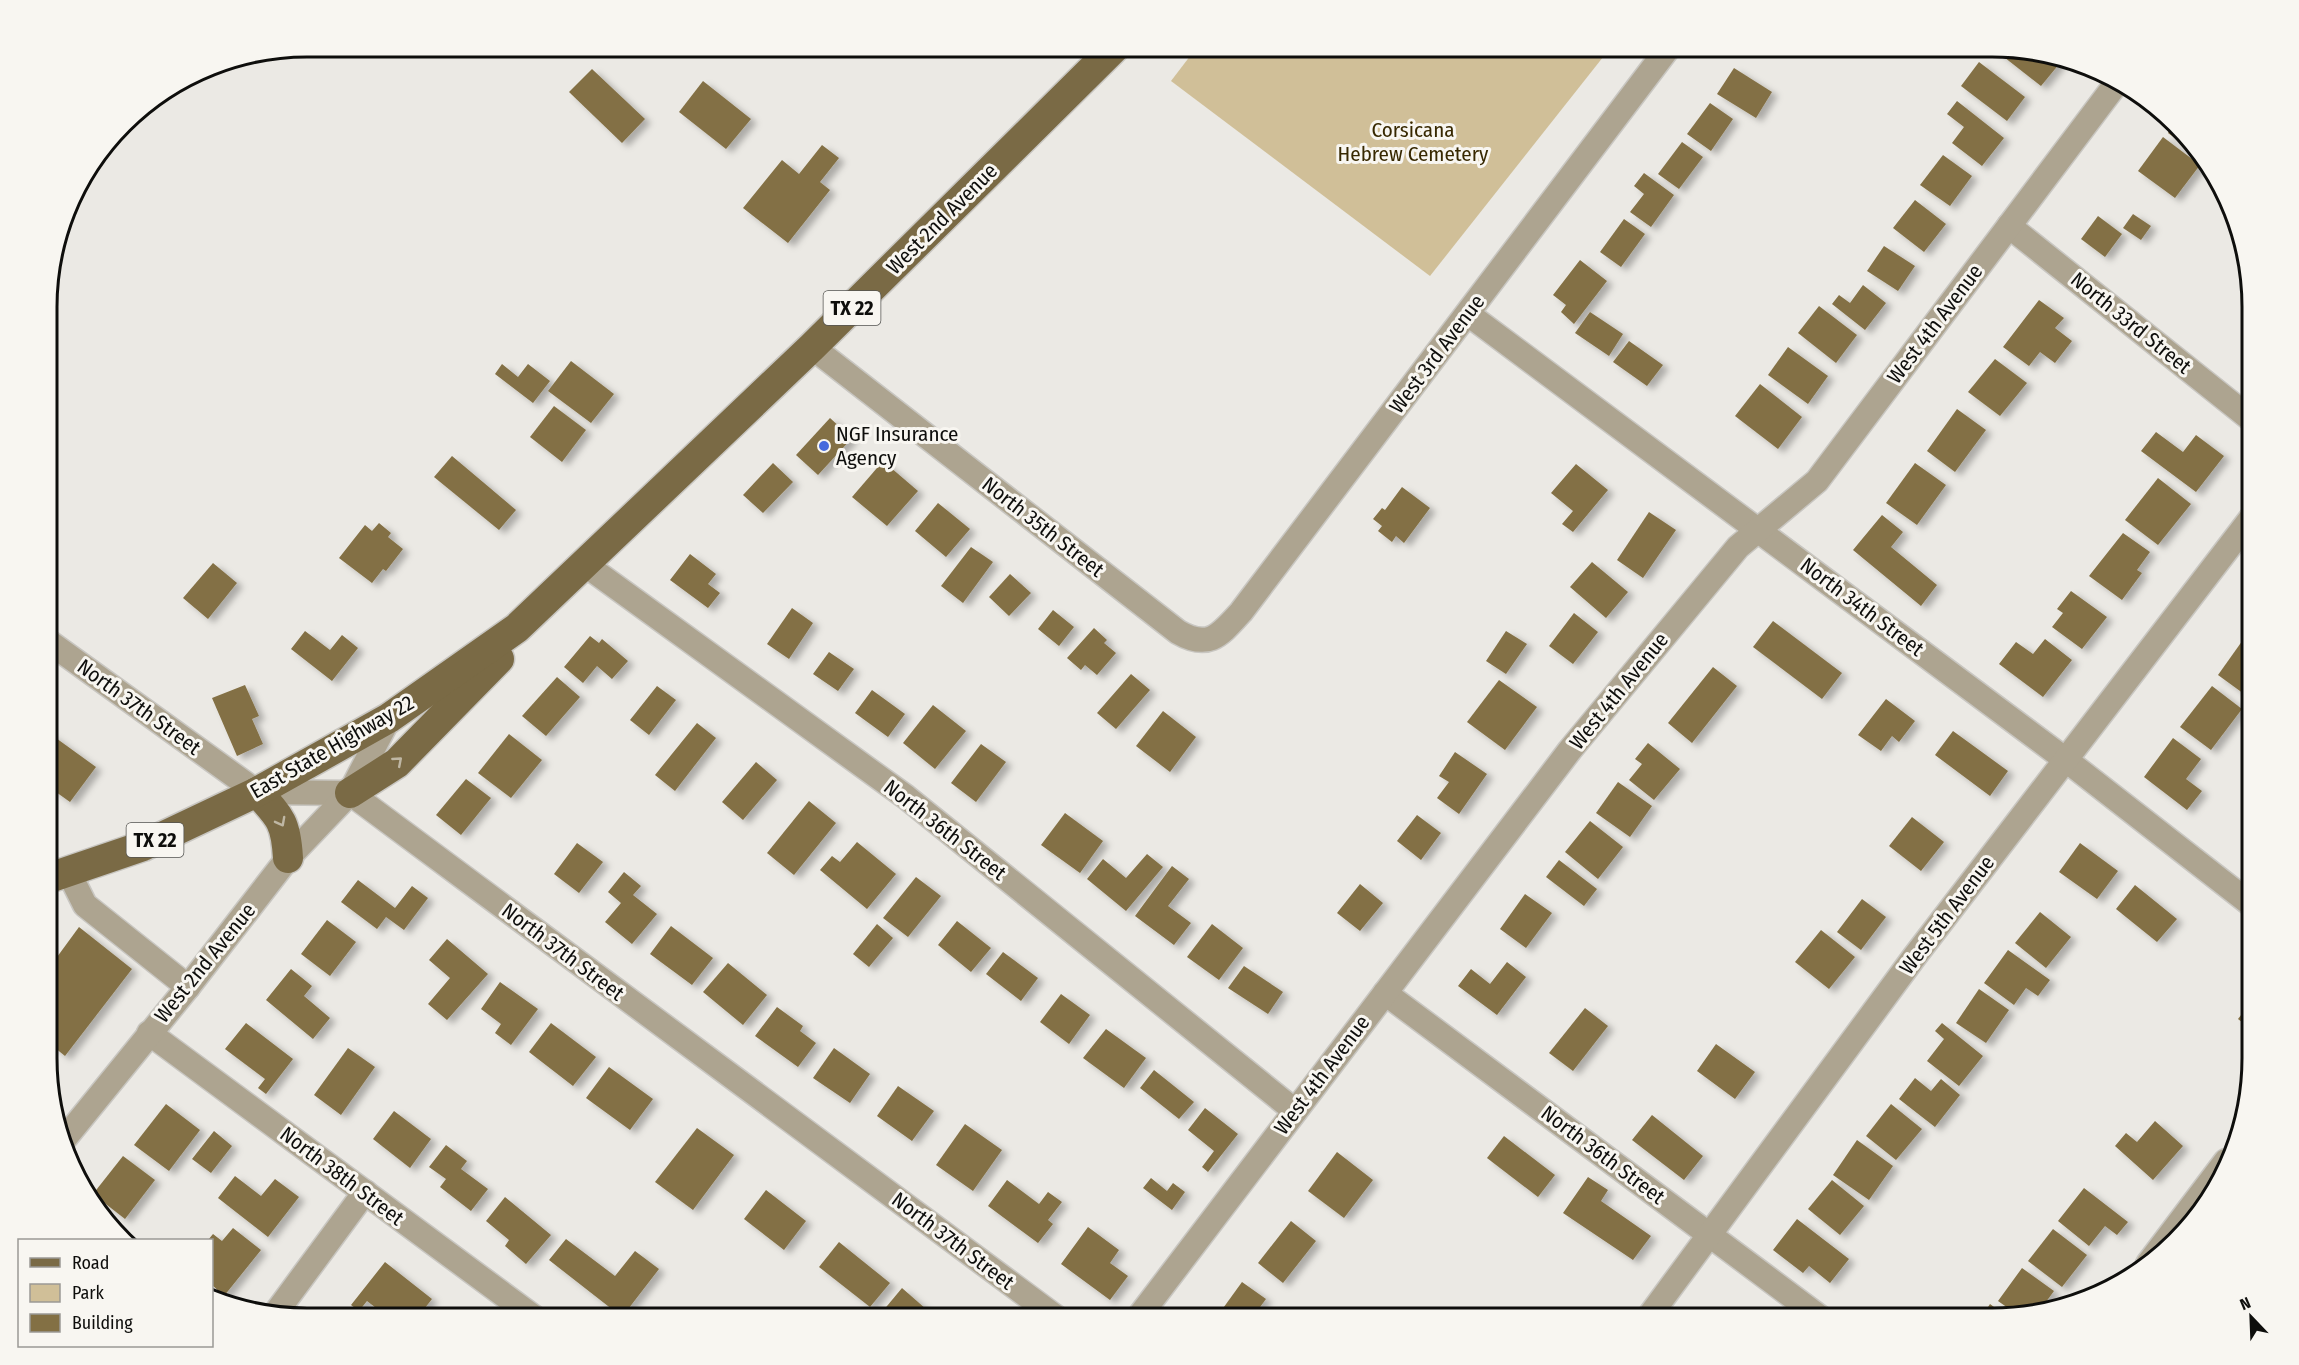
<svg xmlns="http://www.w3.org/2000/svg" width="2299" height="1365" font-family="'Fira Sans Condensed',sans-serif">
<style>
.green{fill:#d0bf98}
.building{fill:#837044;filter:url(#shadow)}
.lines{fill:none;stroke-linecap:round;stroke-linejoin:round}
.minor-casing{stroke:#c8c6c1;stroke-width:27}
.major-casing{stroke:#c8c6c1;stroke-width:33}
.minor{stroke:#ada490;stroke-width:24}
.major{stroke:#7a6a45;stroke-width:30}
.oneway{stroke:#bfb7a4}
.poi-dot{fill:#466add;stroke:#f8f6f1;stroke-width:2}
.labels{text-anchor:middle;stroke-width:6;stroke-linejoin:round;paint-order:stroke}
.shield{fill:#f8f6f1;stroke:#545451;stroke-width:1.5}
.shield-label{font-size:20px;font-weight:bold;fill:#0e0e0c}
.park-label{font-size:21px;fill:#372801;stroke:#f8f6f1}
.street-label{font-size:21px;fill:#0e0e0c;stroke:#f8f6f1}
.poi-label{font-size:21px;fill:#0e0e0c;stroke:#f8f6f1;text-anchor:start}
.rim{fill:none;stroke:#0e0e0c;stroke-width:3}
</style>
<defs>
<filter id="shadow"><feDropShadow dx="6" dy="4" stdDeviation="3" flood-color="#0004"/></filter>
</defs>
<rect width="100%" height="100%" fill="#ebe9e4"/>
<polygon class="green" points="1197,47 1611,47 1430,276 1171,81"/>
<g class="building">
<polygon points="1997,47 2049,54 2060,63 2041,86 1995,50"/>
<polygon points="1979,62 2025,97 2007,121 1961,86"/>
<polygon points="1734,68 1772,92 1756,118 1717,94"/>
<polygon points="592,69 645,119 622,143 569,92"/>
<polygon points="703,81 751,119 726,149 679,112"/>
<polygon points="1957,101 2004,138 1982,166 1952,143 1964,127 1947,114"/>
<polygon points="1710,103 1733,119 1711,151 1687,134"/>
<polygon points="2171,128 2198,153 2197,154 2168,133"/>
<polygon points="2163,137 2200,165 2175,198 2138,171"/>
<polygon points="1682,142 1703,157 1679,189 1658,174"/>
<polygon points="822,145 839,158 820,182 830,190 788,243 743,208 782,160 799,174"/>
<polygon points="1943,155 1972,176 1950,206 1920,185"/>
<polygon points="1644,173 1674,195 1651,227 1630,212 1644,194 1634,186"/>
<polygon points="1915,200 1946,224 1924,252 1893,228"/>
<polygon points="2133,214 2151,226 2141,240 2123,228"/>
<polygon points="2098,216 2122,234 2105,257 2081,239"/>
<polygon points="1624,219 1645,234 1621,267 1600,252"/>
<polygon points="1884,246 1915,266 1898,291 1867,271"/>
<polygon points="1580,260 1607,281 1574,324 1561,312 1566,305 1553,295"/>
<polygon points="1863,285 1886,303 1865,330 1832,304 1839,295 1850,303"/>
<polygon points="2039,300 2064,318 2055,328 2072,341 2055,363 2040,352 2029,366 2003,347"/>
<polygon points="1819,306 1857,335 1836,363 1798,333"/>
<polygon points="1590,312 1623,334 1609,356 1575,333"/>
<polygon points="1629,341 1663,365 1647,386 1613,362"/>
<polygon points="1788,347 1828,376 1808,404 1768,375"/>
<polygon points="1995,359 2027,383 2000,416 1968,392"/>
<polygon points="571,361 614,394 591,423 548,391"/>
<polygon points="502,364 518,377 528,364 550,381 533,403 495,374"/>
<polygon points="1760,384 1802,417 1778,449 1735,416"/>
<polygon points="554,406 586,430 562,462 530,437"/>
<polygon points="1957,409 1986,430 1955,472 1927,451"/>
<polygon points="830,418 852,438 818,475 796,455"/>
<polygon points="2156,432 2183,452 2196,435 2224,456 2196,492 2141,451"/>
<polygon points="452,456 516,510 499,530 434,477"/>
<polygon points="883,461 918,491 887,526 852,497"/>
<polygon points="773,463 793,482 763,513 743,495"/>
<polygon points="1915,463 1946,485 1917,525 1886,503"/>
<polygon points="1576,464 1608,490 1573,532 1562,524 1573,511 1551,493"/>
<polygon points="2158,478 2191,504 2158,545 2125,520"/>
<polygon points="1402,487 1430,508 1404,543 1396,536 1392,542 1378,531 1382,526 1373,519 1382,508 1385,510"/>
<polygon points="938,503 970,529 946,557 915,531"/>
<polygon points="1649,512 1676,530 1643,578 1617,560"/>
<polygon points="1882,515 1903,532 1891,547 1937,585 1921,606 1853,550"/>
<polygon points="379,523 391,533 388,537 403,549 386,571 383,569 372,583 339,558 365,525 372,531"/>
<polygon points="2123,533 2150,552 2137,570 2142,573 2122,600 2089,576"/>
<polygon points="971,547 993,562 963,603 941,586"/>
<polygon points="690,554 716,574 708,584 720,593 708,608 670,580"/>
<polygon points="1592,562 1628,592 1606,618 1570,587"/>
<polygon points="213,563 237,583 208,619 183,598"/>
<polygon points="1010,574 1031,593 1009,616 989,597"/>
<polygon points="2071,591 2107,617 2082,649 2052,627 2063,613 2057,609"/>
<polygon points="792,608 813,623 789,659 767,644"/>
<polygon points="1053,610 1074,627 1059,646 1038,629"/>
<polygon points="1574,613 1598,632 1573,664 1549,646"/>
<polygon points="1773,621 1842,673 1822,699 1753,647"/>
<polygon points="1094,628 1107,640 1104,643 1116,653 1097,675 1085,665 1081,670 1067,658"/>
<polygon points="2250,630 2252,631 2251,699 2218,675"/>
<polygon points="305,631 330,650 342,635 358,648 332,681 291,649"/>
<polygon points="1506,631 1527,644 1506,674 1486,661"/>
<polygon points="590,636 599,643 602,639 628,661 612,679 597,666 583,683 564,667"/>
<polygon points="2045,639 2072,660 2043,697 1999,664 2016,642 2033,654"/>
<polygon points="829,652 854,669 838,691 813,674"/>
<polygon points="1713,667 1737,686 1692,743 1668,723"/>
<polygon points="1131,674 1150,690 1116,729 1097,713"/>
<polygon points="557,677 580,697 546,736 522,716"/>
<polygon points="1499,680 1537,707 1505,750 1467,722"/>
<polygon points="245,685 259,716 252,719 263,744 237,756 212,698"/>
<polygon points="657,686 676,700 649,735 630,720"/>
<polygon points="2212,686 2242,709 2211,750 2180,727"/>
<polygon points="872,690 905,714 888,737 855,713"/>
<polygon points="1886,699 1915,721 1899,742 1892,736 1881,751 1858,735"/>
<polygon points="933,705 966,731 935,769 903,743"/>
<polygon points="1163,711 1196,737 1170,772 1136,746"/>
<polygon points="697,723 716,738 675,791 655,775"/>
<polygon points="1953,731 2008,771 1990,796 1935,755"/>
<polygon points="49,733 96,767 70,802 49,787"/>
<polygon points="509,734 542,760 511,798 478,773"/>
<polygon points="2173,738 2201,759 2186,779 2202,791 2187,810 2144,777"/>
<polygon points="1648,743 1680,769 1654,800 1629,780 1642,764 1635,759"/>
<polygon points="981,744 1006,762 976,802 951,783"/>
<polygon points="1455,752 1487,774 1459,814 1437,798 1449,782 1439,776"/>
<polygon points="756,762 777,780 743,820 722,802"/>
<polygon points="466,779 491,798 461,835 436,815"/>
<polygon points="1618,782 1652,806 1630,837 1596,813"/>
<polygon points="809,801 836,823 794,875 767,853"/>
<polygon points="1065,813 1103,841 1080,873 1041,845"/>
<polygon points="1417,815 1441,833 1421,860 1397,841"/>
<polygon points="1912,817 1944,842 1921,871 1889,846"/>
<polygon points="1590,821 1623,847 1598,879 1565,852"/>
<polygon points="857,842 896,874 867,909 820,870 832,856 840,862"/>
<polygon points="577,843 603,862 579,893 554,874"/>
<polygon points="2080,843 2118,871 2097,899 2059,872"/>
<polygon points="1147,854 1163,867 1126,911 1087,879 1103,859 1126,878"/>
<polygon points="1559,860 1597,889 1584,906 1546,877"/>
<polygon points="1172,866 1189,879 1168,906 1191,923 1174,945 1135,916"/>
<polygon points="624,872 641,886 633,895 657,914 632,944 605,922 621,903 608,892"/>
<polygon points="916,877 941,896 908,937 883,918"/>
<polygon points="358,880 395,908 412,886 428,898 404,930 386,917 377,929 341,902"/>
<polygon points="1360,884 1383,903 1360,931 1337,913"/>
<polygon points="2135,885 2177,919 2157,942 2116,909"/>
<polygon points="1525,894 1552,913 1526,948 1500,929"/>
<polygon points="1862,899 1886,917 1861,950 1837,932"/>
<polygon points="2040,912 2071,937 2046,968 2015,943"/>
<polygon points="327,920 356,942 330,976 301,954"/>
<polygon points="957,921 991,948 971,972 938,945"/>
<polygon points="877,924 893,938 869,967 853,954"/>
<polygon points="1212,924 1243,948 1219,980 1187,957"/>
<polygon points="671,926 713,958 692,985 650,954"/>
<polygon points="79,927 132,969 65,1056 49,1043 49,968"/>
<polygon points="1821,930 1855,957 1829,989 1795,962"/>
<polygon points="447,939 488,974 447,1020 428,1004 450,978 429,960"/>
<polygon points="2008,950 2050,980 2038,996 2026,988 2014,1005 1984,983"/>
<polygon points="1003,952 1038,978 1021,1001 986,974"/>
<polygon points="1507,962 1526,977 1497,1015 1458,986 1471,969 1490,984"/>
<polygon points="728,963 767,995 743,1025 703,992"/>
<polygon points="1244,966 1283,992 1268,1014 1228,988"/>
<polygon points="291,969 312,986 304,996 330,1018 313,1039 266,1000"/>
<polygon points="500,982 538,1009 511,1045 495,1033 501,1024 481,1009"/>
<polygon points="1979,989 2009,1010 1986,1043 1956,1023"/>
<polygon points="1061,994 1090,1015 1069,1044 1040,1022"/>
<polygon points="2252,1001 2252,1030 2238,1019"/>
<polygon points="777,1007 803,1026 800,1031 816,1043 798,1067 755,1036"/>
<polygon points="1585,1008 1608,1026 1573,1071 1549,1053"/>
<polygon points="246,1023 293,1059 266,1094 258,1088 265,1079 225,1049"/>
<polygon points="551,1023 596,1057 573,1086 529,1052"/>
<polygon points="1942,1023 1983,1056 1959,1086 1927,1061 1944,1039 1935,1031"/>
<polygon points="1106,1029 1146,1058 1124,1088 1083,1058"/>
<polygon points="1716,1044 1755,1072 1735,1099 1697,1071"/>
<polygon points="348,1048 375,1067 341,1115 314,1095"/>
<polygon points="834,1048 870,1074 850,1103 813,1078"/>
<polygon points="609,1067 653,1099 630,1130 586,1098"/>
<polygon points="1154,1070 1194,1102 1179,1119 1140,1088"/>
<polygon points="1915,1078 1931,1091 1941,1079 1960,1095 1935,1127 1899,1099"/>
<polygon points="898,1086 934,1111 912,1141 877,1116"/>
<polygon points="166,1104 200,1130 169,1171 134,1145"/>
<polygon points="1891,1104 1922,1129 1896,1160 1866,1136"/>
<polygon points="1205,1108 1238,1134 1208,1172 1202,1167 1214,1151 1188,1130"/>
<polygon points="394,1111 431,1139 410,1168 373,1139"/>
<polygon points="1652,1115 1703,1156 1684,1180 1632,1140"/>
<polygon points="2155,1121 2183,1146 2153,1180 2115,1146 2126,1133 2137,1142"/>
<polygon points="965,1124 1002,1150 973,1191 936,1165"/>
<polygon points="697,1128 734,1155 693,1210 655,1182"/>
<polygon points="214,1131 232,1146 211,1173 192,1159"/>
<polygon points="1504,1136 1555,1175 1538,1197 1487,1158"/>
<polygon points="1857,1140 1893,1166 1869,1200 1833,1175"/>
<polygon points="446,1145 467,1161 461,1169 488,1189 471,1211 440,1187 446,1179 429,1167"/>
<polygon points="1337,1152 1373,1180 1344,1218 1308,1191"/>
<polygon points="123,1156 155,1180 125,1219 93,1194"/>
<polygon points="235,1176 261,1196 275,1179 299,1197 268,1237 218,1198"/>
<polygon points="1588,1177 1608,1190 1601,1201 1651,1236 1633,1260 1563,1213"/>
<polygon points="1151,1178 1167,1191 1173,1183 1185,1192 1172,1210 1143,1188"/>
<polygon points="1007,1180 1039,1204 1048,1192 1062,1202 1048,1220 1053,1224 1038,1243 988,1206"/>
<polygon points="1832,1180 1864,1206 1840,1235 1808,1209"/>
<polygon points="2084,1188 2128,1222 2117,1235 2105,1226 2089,1246 2058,1221"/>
<polygon points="766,1190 806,1221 784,1250 744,1219"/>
<polygon points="505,1197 551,1235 526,1264 505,1246 509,1240 486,1221"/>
<polygon points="1797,1219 1849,1259 1830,1283 1809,1266 1803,1273 1773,1250"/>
<polygon points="1291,1221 1316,1241 1283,1283 1258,1263"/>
<polygon points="1088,1227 1119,1250 1110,1263 1128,1276 1110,1300 1061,1264"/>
<polygon points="233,1228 261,1250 224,1296 212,1285 212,1240 208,1240 213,1234 222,1241"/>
<polygon points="2053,1229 2087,1255 2062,1287 2028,1261"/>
<polygon points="566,1239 615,1276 635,1251 659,1269 622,1317 549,1260"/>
<polygon points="839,1242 890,1283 870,1307 819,1267"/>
<polygon points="385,1262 432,1299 417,1318 389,1318 367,1301 359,1311 351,1305"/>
<polygon points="2022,1268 2054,1291 2043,1306 2045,1307 2018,1315 1998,1301"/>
<polygon points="1242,1282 1266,1299 1252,1318 1231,1318 1221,1311"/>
<polygon points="902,1288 926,1309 918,1318 877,1318"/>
<polygon points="1990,1304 2009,1318 1981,1318"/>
<polygon points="1705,1308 1719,1318 1697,1318"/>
<polygon points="349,1309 360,1318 340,1318"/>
</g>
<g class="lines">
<g class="minor-casing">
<g id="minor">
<polyline points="2009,226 2252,420"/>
<polyline points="1468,314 2066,760 2252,905"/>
<path d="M812,347L1178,632C1209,650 1220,635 1241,612L1669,47"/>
<polyline points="583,563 906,797 1295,1111"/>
<polyline points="49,642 257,792 350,793 1057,1318"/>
<polyline points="68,871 85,905 188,987"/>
<polyline points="1385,993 1821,1318"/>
<polyline points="149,1033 535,1318"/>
<polyline points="66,1137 188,987 288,858 350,793 389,718"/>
<polyline points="2148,1264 2226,1161"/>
<polyline points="275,1314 365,1192"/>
<polyline points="1138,1318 1570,750 1738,547 1817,481 2119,80"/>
<polyline points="1648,1318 1915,956 2252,517"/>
</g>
</g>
<g class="major-casing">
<g id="major">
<path d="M257,792C281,818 286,823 288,858"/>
<polyline points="350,793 397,763 499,659"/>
<polyline points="49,878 143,846 257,792 389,718 517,628 812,347 1115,47"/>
</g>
</g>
<use href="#minor" class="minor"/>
<use href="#major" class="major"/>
</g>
<defs><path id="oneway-chevron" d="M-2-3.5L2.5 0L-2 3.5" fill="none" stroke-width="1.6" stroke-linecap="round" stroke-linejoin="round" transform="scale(1.5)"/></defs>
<g class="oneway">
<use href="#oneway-chevron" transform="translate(398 761) rotate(-41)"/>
<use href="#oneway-chevron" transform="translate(281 822) rotate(62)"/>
</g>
<circle class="poi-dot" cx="824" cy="446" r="6"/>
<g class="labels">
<g class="shield">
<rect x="823.5" y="291" width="57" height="34" rx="4.5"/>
<rect x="126.5" y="823" width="57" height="34" rx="4.5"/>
</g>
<g class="shield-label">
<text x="852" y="315">TX 22</text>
<text x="155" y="847">TX 22</text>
</g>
<g class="park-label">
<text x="1413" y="137">Corsicana<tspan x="1413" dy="24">Hebrew Cemetery</tspan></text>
</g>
<g class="street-label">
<text transform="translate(942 219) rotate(-45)" y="7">West 2nd Avenue</text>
<text transform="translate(2131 323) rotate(39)" y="7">North 33rd Street</text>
<text transform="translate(1935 324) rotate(-53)" y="7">West 4th Avenue</text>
<text transform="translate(1437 354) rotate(-53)" y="7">West 3rd Avenue</text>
<text transform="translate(1043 527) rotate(38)" y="7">North 35th Street</text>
<text transform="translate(1862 607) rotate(37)" y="7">North 34th Street</text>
<text transform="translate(1619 691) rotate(-51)" y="7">West 4th Avenue</text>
<text transform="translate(139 707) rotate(36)" y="7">North 37th Street</text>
<text transform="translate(332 747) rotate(-30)" y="7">East State Highway 22</text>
<text transform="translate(945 830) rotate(38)" y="7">North 36th Street</text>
<text transform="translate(1947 915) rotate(-53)" y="7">West 5th Avenue</text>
<text transform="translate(563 952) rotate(37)" y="7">North 37th Street</text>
<text transform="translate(205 963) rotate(-51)" y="7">West 2nd Avenue</text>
<text transform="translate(1322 1075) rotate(-53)" y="7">West 4th Avenue</text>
<text transform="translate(1603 1155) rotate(37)" y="7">North 36th Street</text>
<text transform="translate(342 1176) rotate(37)" y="7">North 38th Street</text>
<text transform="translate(953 1241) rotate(37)" y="7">North 37th Street</text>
</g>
<g class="poi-label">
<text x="836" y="441">NGF Insurance<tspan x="836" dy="24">Agency</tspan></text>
</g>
</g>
<path d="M0 0H2299V1365H0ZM307 57H1992A250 250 0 0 1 2242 307V1058A250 250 0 0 1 1992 1308H307A250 250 0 0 1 57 1058V307A250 250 0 0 1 307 57Z" fill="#f8f6f1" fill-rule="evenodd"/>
<path class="rim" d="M307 57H1992A250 250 0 0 1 2242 307V1058A250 250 0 0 1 1992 1308H307A250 250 0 0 1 57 1058V307A250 250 0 0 1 307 57Z"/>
<rect x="18" y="1239" width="195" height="108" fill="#f8f6f1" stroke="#9a9995" stroke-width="1.5"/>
<rect x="30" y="1258" width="30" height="9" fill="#7a6a45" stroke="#9a9995" stroke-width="1.5"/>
<text x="72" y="1269" font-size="18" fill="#0e0e0c">Road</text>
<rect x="30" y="1284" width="30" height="18" fill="#d0bf98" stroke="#9a9995" stroke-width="1.5"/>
<text x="72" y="1299" font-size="18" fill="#0e0e0c">Park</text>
<rect x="30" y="1314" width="30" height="18" fill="#837044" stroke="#9a9995" stroke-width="1.5"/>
<text x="72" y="1329" font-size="18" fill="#0e0e0c">Building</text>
<g transform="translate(2251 1317) rotate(337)" stroke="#f8f6f1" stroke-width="4.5" paint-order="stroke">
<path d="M0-4.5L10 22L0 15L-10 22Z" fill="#0e0e0c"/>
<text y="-9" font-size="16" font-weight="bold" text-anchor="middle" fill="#0e0e0c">N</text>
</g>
</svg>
